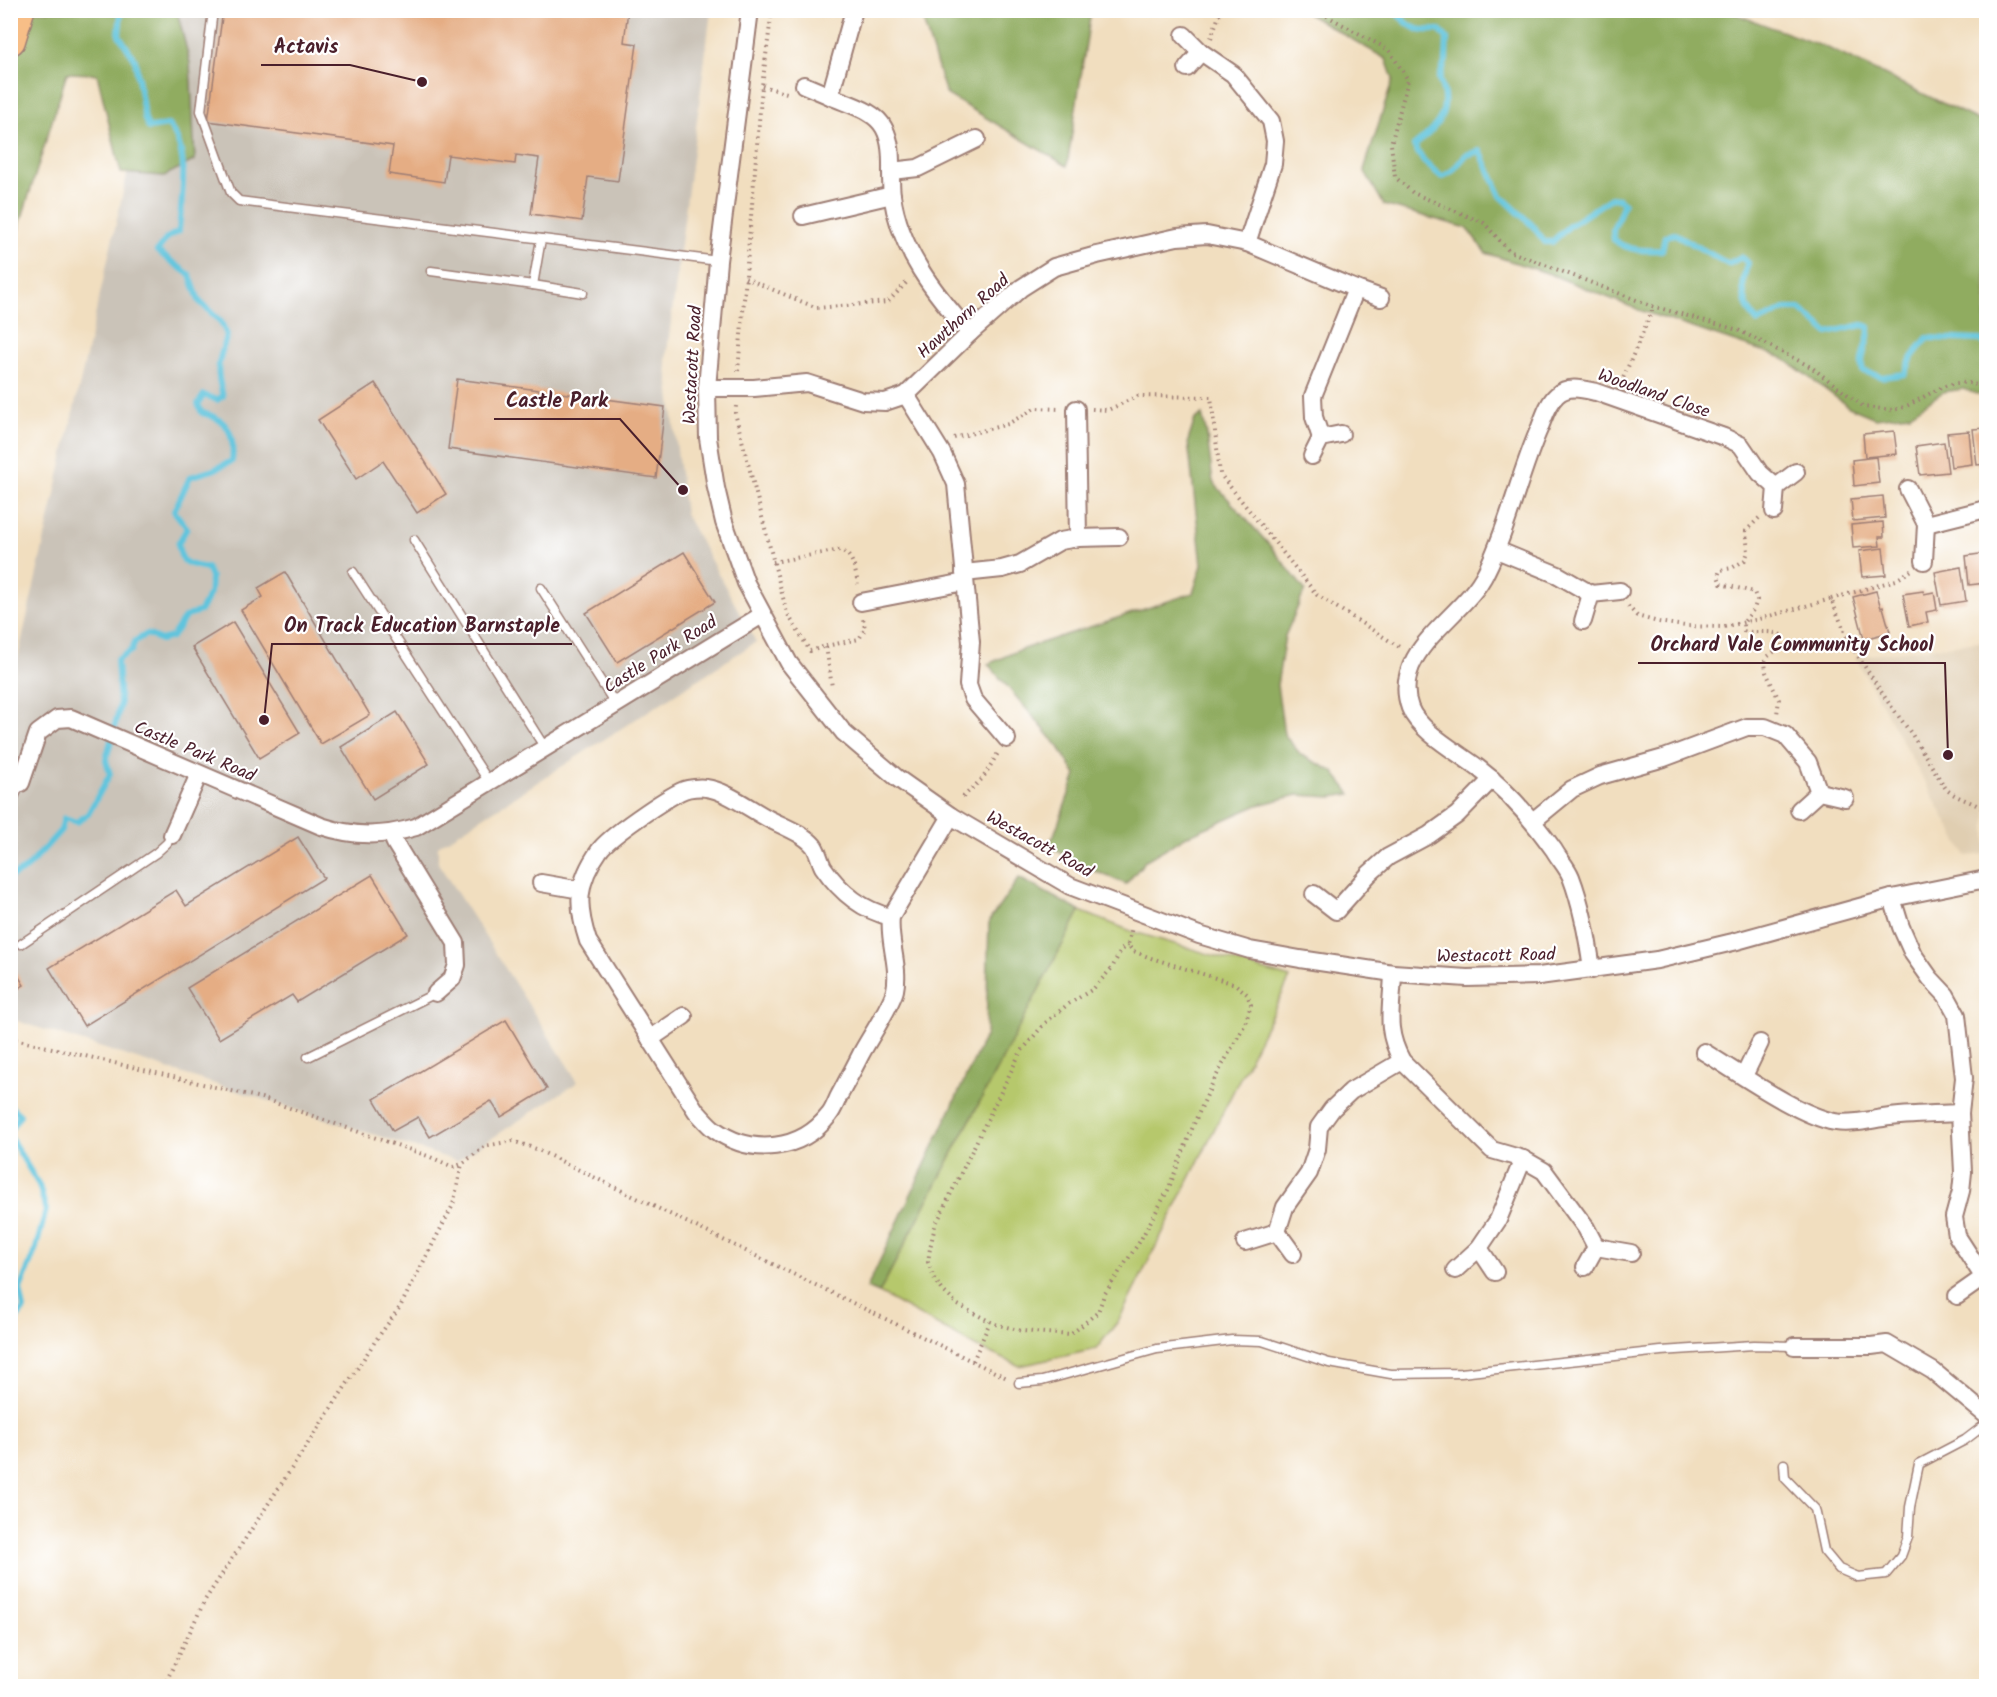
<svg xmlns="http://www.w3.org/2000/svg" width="1997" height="1697" font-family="Kalam,sans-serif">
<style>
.built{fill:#e0ceb1}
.industrial{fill:#cac3b8}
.green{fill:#b6c86c;stroke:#80744c;stroke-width:1.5}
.forest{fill:#90ac60;stroke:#6d6646;stroke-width:1.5}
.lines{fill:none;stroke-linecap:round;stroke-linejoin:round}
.stream{stroke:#60c4dd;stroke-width:6}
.building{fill:#e5ad84}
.lane-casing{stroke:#9e7e75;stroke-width:11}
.street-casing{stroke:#9e7e75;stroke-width:20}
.highway-casing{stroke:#9e7e75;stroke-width:33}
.path{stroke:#9e7e75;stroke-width:4;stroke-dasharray:1.5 4.5;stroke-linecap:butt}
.lane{stroke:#fff;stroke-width:8}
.street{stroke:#fff;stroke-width:16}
.highway{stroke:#f7be87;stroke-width:30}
.labels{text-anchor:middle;stroke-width:4.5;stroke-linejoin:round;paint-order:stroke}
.street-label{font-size:18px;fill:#4a1f2b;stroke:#fff}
.leader{fill:none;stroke:#4a1f2b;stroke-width:2}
.callout-dot{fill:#4a1f2b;stroke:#fff;stroke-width:2}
.callout-label{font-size:20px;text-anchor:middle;font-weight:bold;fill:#4a1f2b;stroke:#fff;stroke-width:4.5;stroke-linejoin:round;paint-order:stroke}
</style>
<rect width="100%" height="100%" fill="#fff"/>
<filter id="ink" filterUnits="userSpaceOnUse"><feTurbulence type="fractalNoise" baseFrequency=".0167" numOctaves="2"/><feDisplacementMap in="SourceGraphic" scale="12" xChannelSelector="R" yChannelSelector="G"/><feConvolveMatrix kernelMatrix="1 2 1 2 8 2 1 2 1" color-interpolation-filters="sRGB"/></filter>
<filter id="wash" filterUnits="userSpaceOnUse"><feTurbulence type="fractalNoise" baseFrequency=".008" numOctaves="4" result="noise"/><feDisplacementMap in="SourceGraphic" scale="24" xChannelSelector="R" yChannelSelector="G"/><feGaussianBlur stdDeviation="1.35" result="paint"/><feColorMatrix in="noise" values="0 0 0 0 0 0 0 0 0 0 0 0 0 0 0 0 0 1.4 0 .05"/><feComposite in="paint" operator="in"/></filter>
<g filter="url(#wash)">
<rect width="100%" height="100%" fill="#f1debf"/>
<polygon class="built" points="1986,641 1986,854 1966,856 1855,657"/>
<polygon class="industrial" points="164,11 711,11 666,360 685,514 756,642 438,846 438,863 578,1082 457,1161 11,1019 11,688"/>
<polygon class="green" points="1080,911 1131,931 1290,978 1119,1320 1096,1349 1020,1366 979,1348 879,1293"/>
<g class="forest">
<polygon points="30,11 177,11 190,63 195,160 164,176 121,173 97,74 67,73 11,253 11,77"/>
<polygon points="920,11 1091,11 1067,166 946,94"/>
<polygon points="1303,11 1727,11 1830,49 1986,124 1986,397 1963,389 1943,392 1910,414 1875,418 1849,407 1783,358 1639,310 1550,274 1486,253 1467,228 1384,205 1364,170 1393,79 1386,59"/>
<polygon points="1202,415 1207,435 1213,482 1272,548 1305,590 1285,636 1277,685 1284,734 1301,755 1333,771 1351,794 1331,797 1298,795 1258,805 1185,837 1146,860 1126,884 1095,871 1048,846 1054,835 1076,775 1059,747 988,664 1017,651 1193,593 1202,565 1188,441 1195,419"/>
<polygon points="1019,878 1080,911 879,1293 867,1288 986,1034 989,921"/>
</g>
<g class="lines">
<g class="stream">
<path d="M1393,10C1411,27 1413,32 1439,30L1447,38L1446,60L1439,79C1453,110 1438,127 1414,146L1424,162L1442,177L1452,171L1466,155L1480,151L1501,196L1532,225L1545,242H1552L1569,226L1611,198L1619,199L1624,203L1613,230L1614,240C1628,251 1644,251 1662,250L1665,236L1675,234L1728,264L1741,257L1748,263C1740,282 1742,307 1758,322L1785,309H1800L1828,333L1862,325L1869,327C1870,342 1858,358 1863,371L1882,377L1905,374L1912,357L1927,338L1980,340L1986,344"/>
<path d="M10,877L27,868L61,830L64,818L77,822L88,814L110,774L106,760L120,705L117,660L132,650L135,641L147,634L161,640L172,637L185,617L200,611L210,593L211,577L207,568C187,564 181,565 178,544L187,528L174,511L190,477L213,470L232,461C235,435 229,419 202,413L198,404L204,395L217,400L223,396C215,368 218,363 227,335L221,322L199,301L190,275L157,251L167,238L179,231C181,198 192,152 168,125L149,128L145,120L135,60L119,35L121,10"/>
<polyline points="10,1106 20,1115 10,1130"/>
<polyline points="10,1137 39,1185 46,1210 36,1248 20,1289 24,1309 14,1322 10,1342"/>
</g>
</g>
<g id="blocks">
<g class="building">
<polygon points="223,10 628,10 624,42 637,44 618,181 588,177 582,221 531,214 539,158 516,155 515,164 448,155 444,182 389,174 393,146 208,121"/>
<polygon points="457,379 665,407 656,478 448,449"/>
<polygon points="375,383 446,494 417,513 383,461 356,479 318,420"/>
<polygon points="1986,428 1986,464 1977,465 1973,429"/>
<polygon points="1894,431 1897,454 1865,457 1863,434"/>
<polygon points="1969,431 1972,464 1951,467 1947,433"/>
<polygon points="1944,442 1948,472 1920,475 1916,446"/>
<polygon points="1876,457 1879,483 1854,486 1852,460"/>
<polygon points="1883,496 1885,518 1853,521 1851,499"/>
<polygon points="1883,522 1884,537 1879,537 1880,546 1853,548 1851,525"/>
<polygon points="1883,548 1886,575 1862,577 1859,551"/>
<polygon points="684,552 715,602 617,662 586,613"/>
<polygon points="1986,553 1986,583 1969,585 1966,556"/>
<polygon points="1961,567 1966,601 1941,605 1935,572"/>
<polygon points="285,572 370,715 321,744 241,610 263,597 258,588"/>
<polygon points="1876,591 1881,608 1883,607 1890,632 1864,639 1853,597"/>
<polygon points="1923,591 1924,594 1934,592 1937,610 1926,612 1928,622 1909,626 1903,594"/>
<polygon points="233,622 300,733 259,758 192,647"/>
<polygon points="397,712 429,764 373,799 341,747"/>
<polygon points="298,837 324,878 84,1026 49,968 176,890 186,906"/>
<polygon points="372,875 408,934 297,1002 292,995 219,1039 187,988"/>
<polygon points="10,963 24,985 10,994"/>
<polygon points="506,1020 547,1089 501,1117 491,1101 430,1137 418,1117 393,1131 374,1099"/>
</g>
</g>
</g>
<g filter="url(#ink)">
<use href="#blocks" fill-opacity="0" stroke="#9e7e75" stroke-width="1.5"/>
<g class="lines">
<g class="lane-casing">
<g id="lane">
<polyline points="213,10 201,111 231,193 239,201 718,261"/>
<polyline points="431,271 533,285 541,239"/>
<polyline points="533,285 583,293"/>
<polyline points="414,540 545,748"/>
<polyline points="353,572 489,782"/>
<polyline points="541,588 616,705"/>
<polyline points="10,805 21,783"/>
<polyline points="21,944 156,853 167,843 172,835"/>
<polyline points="308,1057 436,993"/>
<polyline points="1019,1383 1042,1381 1157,1349 1232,1340 1262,1341 1329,1363 1391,1374 1461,1373 1661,1351 1754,1345 1794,1346"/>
<polyline points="1784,1464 1785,1478 1815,1509 1824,1551 1839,1569 1858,1577 1886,1574 1901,1556 1908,1537 1910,1507 1919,1464 1965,1440 1986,1424"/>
</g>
</g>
<g class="street-casing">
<g id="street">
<polyline points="750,10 718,261 707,388 708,438 716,488 724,522 746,583 789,663 844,733 897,778 951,816 1070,886 1199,935 1250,950 1300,959 1393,973 1467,978 1539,976 1657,960 1733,942 1892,898 1986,879"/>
<path d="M854,10L830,96C847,104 875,110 884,128C895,148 889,173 892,195C900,250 934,293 970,333"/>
<polyline points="1184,35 1201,52 1187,68"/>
<polyline points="1201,52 1233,74 1271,121 1275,141 1273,164 1247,243"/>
<polyline points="804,85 830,96"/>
<polyline points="891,171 918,168 977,139"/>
<polyline points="803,216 892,195"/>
<polyline points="1356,289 1381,298"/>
<polyline points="707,388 754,388 807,383 863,401 885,402 906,395 970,333 1021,288 1054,267 1097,255 1177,237 1207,235 1247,243 1356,289 1313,396 1314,417 1321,438"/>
<polyline points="906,395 942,453 956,484 971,642 968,685 973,699 1007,739"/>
<polyline points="1076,409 1078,538"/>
<polyline points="1312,456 1321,438 1341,434"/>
<polyline points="1908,489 1926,524 1924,561"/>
<polyline points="1774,511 1776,487 1796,472"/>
<polyline points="1926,524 1986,509"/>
<polyline points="1497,550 1558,575 1591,594"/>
<polyline points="964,573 1002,569 1020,564 1060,541 1078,538 1119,537"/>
<polyline points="861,602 965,582"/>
<polyline points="1583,621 1591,594 1620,591"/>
<path d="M21,783L38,733L57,719L71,718L321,826C355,837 382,837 416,827L762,615"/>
<polyline points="1799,810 1819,792 1845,798"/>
<polyline points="1533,821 1572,789 1600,776 1664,758 1747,727 1765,727 1785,735 1808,762 1819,792"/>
<polyline points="391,834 395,843 456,943 457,965 452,979 436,993"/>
<polyline points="172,835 199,774"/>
<polyline points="541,883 581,890"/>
<polyline points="1314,894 1336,911 1369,874 1388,857 1429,835 1457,815 1492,779"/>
<polyline points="1892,898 1901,927 1913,954 1930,978 1946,995 1957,1015 1964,1078 1960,1113 1963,1172 1961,1191 1954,1217 1957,1236 1986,1281"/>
<path d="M891,917C861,910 840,892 823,867C820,861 818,852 814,846C803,833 782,826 767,818C750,809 725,790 706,788C700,787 689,788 684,790C667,797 608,837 599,851C577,882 576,905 588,941L696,1111C702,1117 708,1125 715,1130C752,1156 801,1151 829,1115C834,1109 836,1101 840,1094C847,1081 854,1068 861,1054C869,1039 892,1004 895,990C900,966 888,941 891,917L951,816"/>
<path d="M1592,970C1588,939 1582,906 1571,877C1567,867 1559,859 1554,850C1532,819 1507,790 1477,767C1457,752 1418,730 1410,708C1389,650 1465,617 1486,572C1509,526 1519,474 1540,427C1544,417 1548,403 1557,395C1568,385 1582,389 1596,392L1724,437L1741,445L1760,473L1776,487"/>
<path d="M1393,973C1392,1009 1384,1028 1402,1061L1492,1150L1523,1159L1544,1171L1586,1228L1596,1247"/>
<polyline points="650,1039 684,1016"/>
<path d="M1704,1052C1739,1073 1797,1115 1835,1122C1853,1125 1872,1119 1890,1117C1913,1114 1937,1114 1960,1113"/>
<polyline points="1744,1076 1760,1043"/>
<polyline points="1277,1232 1285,1207 1309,1173 1317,1149 1319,1127 1332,1109 1351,1091 1402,1061"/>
<polyline points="1245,1242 1277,1232 1293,1254"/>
<polyline points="1479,1248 1498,1220 1523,1159"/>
<polyline points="1585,1267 1596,1247 1631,1253"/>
<polyline points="1455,1270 1479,1248 1495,1272"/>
<polyline points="1957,1296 1984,1277"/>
<polyline points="1794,1346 1871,1346 1887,1344 1933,1371 1986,1415"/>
</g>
</g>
<g class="highway-casing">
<polyline id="highway" points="10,40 19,10"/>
</g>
<g class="path">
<path d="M1316,10L1389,50L1408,80L1391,144L1395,177L1413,193L1484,223L1509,251L1652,306L1738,330L1811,367L1864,407L1893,410L1901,408C1933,396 1951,371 1986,389"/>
<polyline points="1211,38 1221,10"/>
<polyline points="762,86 787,93"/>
<polyline points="745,278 817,308 888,302 907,282"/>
<polyline points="738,371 762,86 772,10"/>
<polyline points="1621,383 1652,311 1652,306"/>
<polyline points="736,406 735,413 787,613 810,651 826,646 832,687"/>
<polyline points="1092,409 1108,410 1138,396 1211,397 1220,474 1317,595 1401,648"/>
<polyline points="954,438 1008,424 1035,408 1060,409"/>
<path d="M1759,518L1746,531L1748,552L1745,560L1732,568L1720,570L1718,576L1721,584L1754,592L1757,600L1754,609L1743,623L1744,631C1758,634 1771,629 1783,636V645L1767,657L1765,662L1766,672L1779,700L1777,714"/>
<path d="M773,562L840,550C854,555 855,571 858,584"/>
<polyline points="1831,599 1896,580 1912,570"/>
<path d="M1628,606L1637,616L1658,622L1685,626L1724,627L1759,619L1831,599L1850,644L1888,702L1911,733L1946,789C1958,800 1975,801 1986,812"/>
<polyline points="826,646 859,639 865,629 863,618"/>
<polyline points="963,797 983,778 998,753"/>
<polyline points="1128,945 1121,950 1112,968 1093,989 1067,1005 1044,1024 1020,1053 935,1226 930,1248 928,1262 934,1278 943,1291 958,1305 995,1324 1022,1331 1070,1335 1098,1312 1104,1295 1140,1241 1168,1190 1196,1119 1213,1082 1245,1024 1251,1005 1247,994 1235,984 1151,958 1133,951 1128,945 1132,927"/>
<polyline points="10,1038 261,1098 428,1156 453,1167 462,1164 485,1146 513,1141 536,1149 1009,1379"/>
<polyline points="973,1361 990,1322"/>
<polyline points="164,1686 205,1600 376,1340 400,1307 453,1205 462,1164"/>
</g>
<use href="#lane" class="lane"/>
<use href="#street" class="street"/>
<use href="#highway" class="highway"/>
</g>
</g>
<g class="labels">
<g class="street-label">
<text transform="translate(963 316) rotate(-42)" y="6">Hawthorn Road</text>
<text transform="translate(692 365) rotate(-87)" y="6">Westacott Road</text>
<text transform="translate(1654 393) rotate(19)" y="6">Woodland Close</text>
<text transform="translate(660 654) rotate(-32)" y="6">Castle Park Road</text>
<text transform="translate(195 751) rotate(23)" y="6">Castle Park Road</text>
<text transform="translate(1040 844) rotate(29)" y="6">Westacott Road</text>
<text transform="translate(1496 955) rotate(-1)" y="6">Westacott Road</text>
</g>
</g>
<path class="leader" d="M422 82L350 65H261M683 490L620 419H494M264 720L272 644H572M1948 755L1945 663H1638"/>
<g class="callout-dot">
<circle cx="422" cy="82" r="6"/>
<circle cx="683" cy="490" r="6"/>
<circle cx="264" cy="720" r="6"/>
<circle cx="1948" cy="755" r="6"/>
</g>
<g class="callout-label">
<text x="306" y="53">Actavis</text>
<text x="557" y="407">Castle Park</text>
<text x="422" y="632">On Track Education Barnstaple</text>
<text x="1792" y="651">Orchard Vale Community School</text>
</g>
<rect width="1997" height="1697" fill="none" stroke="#fff" stroke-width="36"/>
</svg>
